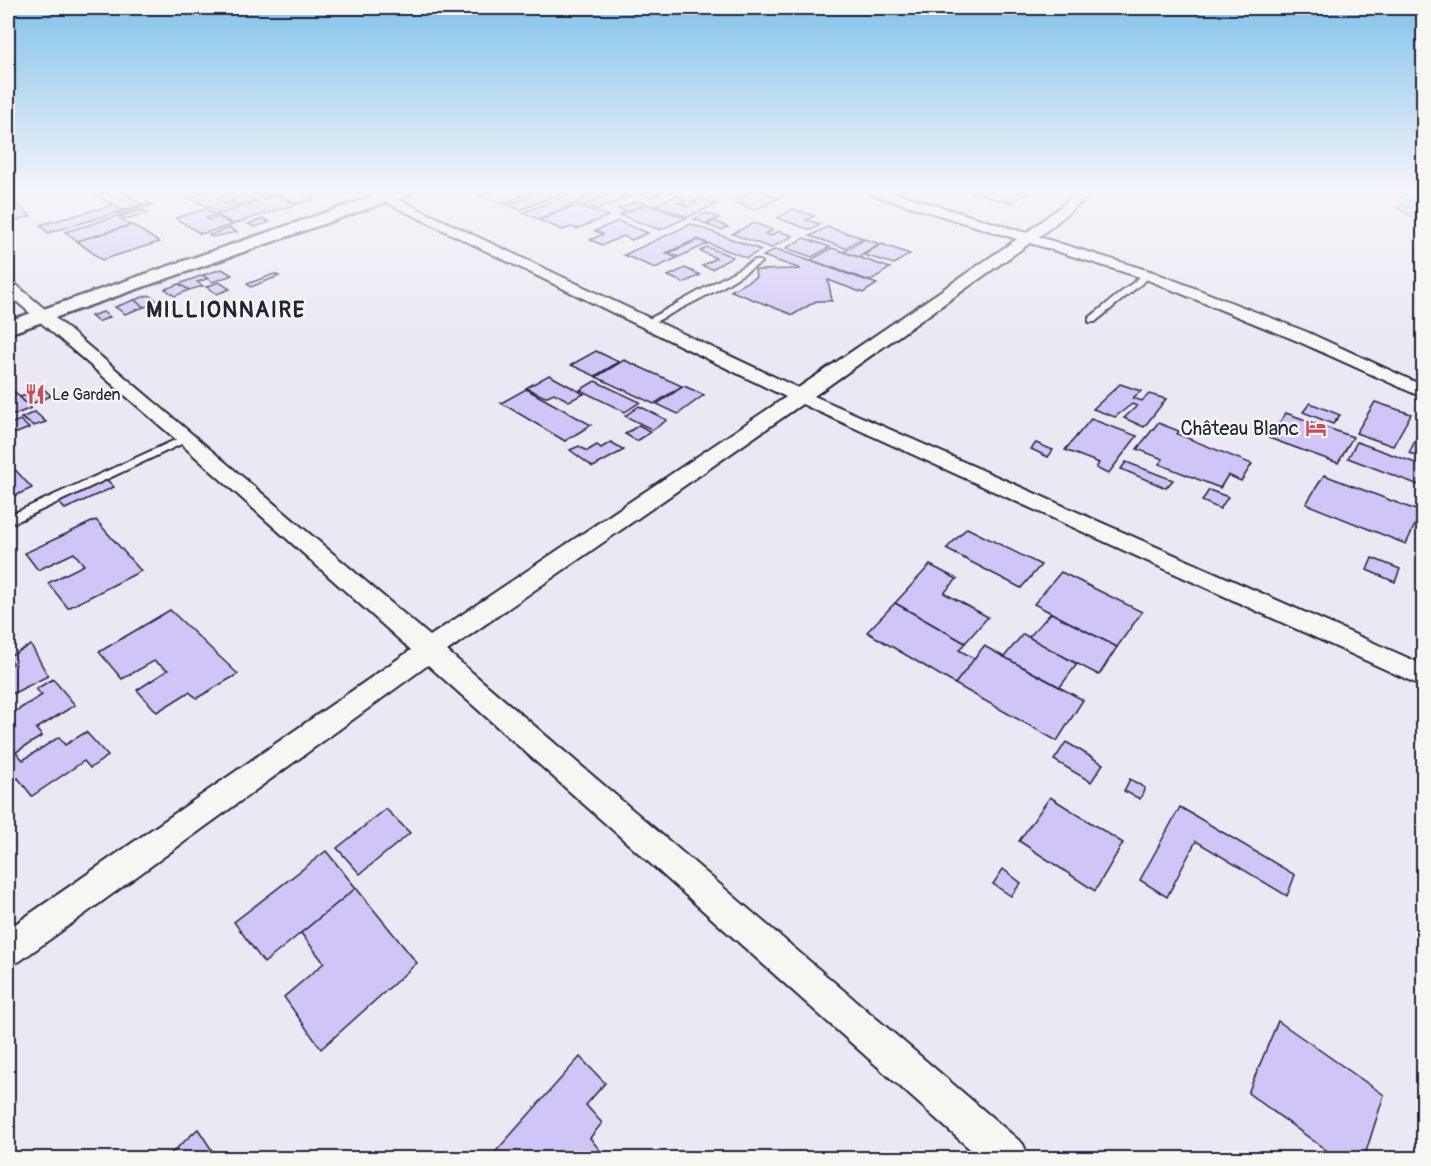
<svg xmlns="http://www.w3.org/2000/svg" width="1431" height="1166" font-family="Pangolin,sans-serif">
<style>
.water{fill:#8cd9ec;stroke:#6290a5;stroke-width:1.5}
.building{fill:#d1c4f6;stroke:#22223b;stroke-width:1.5}
.lines{fill:none;stroke-linecap:round;stroke-linejoin:round}
.service-casing{stroke:#22223b;stroke-width:4}
.minor-casing{stroke:#22223b;stroke-width:4}
.tertiary-casing{stroke:#22223b;stroke-width:5}
.service{fill:#f6f6f2;fill-rule:evenodd}
.minor{fill:#f6f6f2;fill-rule:evenodd}
.tertiary{fill:#f6f6f2;fill-rule:evenodd}
.labels{text-anchor:middle;stroke-width:5;stroke-linejoin:round;paint-order:stroke}
.far-poi-label{font-size:16px;fill:#22223b;stroke:#f6f6f2;text-anchor:start}
.poi-label{font-size:20px;fill:#22223b;stroke:#f6f6f2;text-anchor:end}
.far-district-label{font-size:22px;font-weight:bold;letter-spacing:1.5px;fill:#22223b;stroke:#f6f6f2}
</style>
<rect width="100%" height="100%" fill="#ebe7f3"/>
<filter id="ink" filterUnits="userSpaceOnUse"><feTurbulence type="fractalNoise" baseFrequency=".0167" numOctaves="2"/><feDisplacementMap in="SourceGraphic" scale="12" xChannelSelector="R" yChannelSelector="G"/><feConvolveMatrix kernelMatrix="1 2 1 2 8 2 1 2 1" color-interpolation-filters="sRGB"/></filter>
<g filter="url(#ink)">
<polygon class="water" points="1384,190 1423,190 1423,223 1397,208 1406,200"/>
<g class="building">
<polygon points="89,190 119,190 142,204 122,211"/>
<polygon points="214,190 242,190 216,198 226,204 235,201 231,199 246,195 256,200 218,211 189,198"/>
<polygon points="254,190 273,190 278,193 262,198 250,191"/>
<polygon points="291,190 296,190 314,199 297,204 278,194"/>
<polygon points="487,190 537,190 503,204 477,194"/>
<polygon points="547,190 569,190 520,210 508,205"/>
<polygon points="577,190 607,190 593,196"/>
<polygon points="631,190 665,190 667,191 652,198"/>
<polygon points="757,190 780,198 755,210 732,201"/>
<polygon points="964,190 1022,190 1019,192 1026,194 1011,203"/>
<polygon points="575,191 590,197 539,219 523,213"/>
<polygon points="614,192 630,197 597,209 584,205"/>
<polygon points="279,195 296,204 233,224 217,215"/>
<polygon points="675,196 686,200 679,203 689,207 697,203 691,201 700,198 717,204 688,217 655,205"/>
<polygon points="11,200 31,216 14,221 8,217 8,201"/>
<polygon points="638,201 646,204 627,213 618,209"/>
<polygon points="149,203 152,205 119,215 116,213"/>
<polygon points="646,204 686,218 660,230 620,215"/>
<polygon points="113,205 122,211 48,233 40,225"/>
<polygon points="578,205 608,216 577,229 571,227 562,230 539,220"/>
<polygon points="206,209 216,215 206,218 209,220 219,217 232,225 201,234 175,218"/>
<polygon points="793,209 814,216 806,220 821,224 811,230 777,218"/>
<polygon points="142,210 147,213 125,219 121,216"/>
<polygon points="707,213 719,218 706,224 694,219"/>
<polygon points="117,216 130,225 78,241 65,232"/>
<polygon points="263,219 270,222 255,227 248,224"/>
<polygon points="618,221 648,233 632,240 623,236 603,245 590,240 603,234 595,231"/>
<polygon points="714,221 728,227 722,230 707,225"/>
<polygon points="754,223 773,230 765,234 770,236 779,231 793,236 771,248 732,234"/>
<polygon points="691,224 761,250 747,258 697,239 666,253 677,258 655,268 624,255"/>
<polygon points="132,225 159,242 102,260 77,241"/>
<polygon points="827,227 863,238 845,248 810,236"/>
<polygon points="230,228 237,232 212,237 209,235"/>
<polygon points="804,238 830,247 812,257 786,248"/>
<polygon points="865,239 880,244 859,257 843,252"/>
<polygon points="698,240 707,244 679,257 669,253"/>
<polygon points="881,244 910,254 894,264 864,255"/>
<polygon points="707,247 733,257 712,269 702,266 716,258 700,251"/>
<polygon points="832,248 890,268 870,281 811,260"/>
<polygon points="776,249 810,261 877,284 863,293 828,280 832,301 816,301 793,315 731,291 756,277 755,270 801,269 763,256"/>
<polygon points="685,268 700,275 684,283 668,276"/>
<polygon points="222,269 232,275 213,282 203,275"/>
<polygon points="274,274 279,276 251,287 247,284"/>
<polygon points="203,275 207,279 197,282 203,286 189,290 179,284"/>
<polygon points="219,282 230,289 217,294 206,287"/>
<polygon points="179,284 189,290 175,296 165,289"/>
<polygon points="149,295 159,302 144,307 134,300"/>
<polygon points="134,300 144,307 125,314 115,307"/>
<polygon points="103,312 110,317 98,322 91,316"/>
<polygon points="596,351 619,362 595,376 571,365"/>
<polygon points="624,360 682,386 654,404 596,377"/>
<polygon points="549,375 584,394 569,401 554,393 545,397 526,388"/>
<polygon points="595,381 640,402 625,412 580,390"/>
<polygon points="1120,384 1141,391 1133,398 1142,401 1149,394 1166,399 1144,427 1124,418 1137,406 1132,404 1115,417 1093,409"/>
<polygon points="8,385 31,408 14,415 8,408"/>
<polygon points="684,386 704,395 678,414 657,404"/>
<polygon points="43,388 51,396 28,405 20,397"/>
<polygon points="526,389 591,425 565,441 501,403"/>
<polygon points="1375,402 1411,414 1393,446 1356,433"/>
<polygon points="1310,403 1340,415 1333,424 1303,412"/>
<polygon points="639,406 667,420 653,430 625,416"/>
<polygon points="35,412 46,422 34,426 21,418"/>
<polygon points="1286,413 1353,437 1338,463 1269,438"/>
<polygon points="1091,419 1137,436 1108,474 1096,468 1099,463 1065,450"/>
<polygon points="20,420 29,428 17,433 8,431 8,425"/>
<polygon points="1158,423 1179,431 1177,434 1252,464 1241,481 1228,475 1220,488 1159,464 1163,459 1137,449"/>
<polygon points="639,425 651,432 637,441 625,434"/>
<polygon points="1417,437 1424,439 1424,458 1409,453"/>
<polygon points="611,442 624,450 593,467 570,450 579,446 587,451 597,445 601,448"/>
<polygon points="1357,442 1424,466 1424,487 1348,458"/>
<polygon points="1036,443 1053,450 1048,457 1031,449"/>
<polygon points="8,462 32,488 8,499"/>
<polygon points="1126,462 1173,480 1166,488 1121,469"/>
<polygon points="1324,475 1421,512 1406,544 1306,504"/>
<polygon points="107,480 114,487 65,509 58,502"/>
<polygon points="1209,490 1228,497 1220,509 1202,501"/>
<polygon points="96,520 141,571 68,608 48,583 84,565 74,553 38,570 25,553"/>
<polygon points="967,528 1041,565 1021,588 946,549"/>
<polygon points="1372,558 1400,569 1395,582 1367,570"/>
<polygon points="930,565 957,579 944,593 988,617 965,643 895,603"/>
<polygon points="1061,572 1142,612 1117,647 1034,604"/>
<polygon points="895,603 965,643 959,650 975,659 955,684 867,632"/>
<polygon points="170,610 238,674 197,698 189,692 157,712 137,690 168,670 154,661 122,679 99,652"/>
<polygon points="1051,613 1117,647 1099,675 1028,638"/>
<polygon points="1023,634 1077,664 1060,687 1004,657"/>
<polygon points="31,645 48,676 8,696 8,667 13,664 9,656"/>
<polygon points="984,646 1083,700 1057,741 955,684"/>
<polygon points="53,679 75,705 36,729 42,736 16,752 23,760 59,737 65,745 86,732 108,756 90,768 84,761 32,796 18,778 8,784 8,716 42,695 36,689"/>
<polygon points="1066,742 1103,764 1091,782 1054,760"/>
<polygon points="1130,779 1145,788 1140,799 1124,791"/>
<polygon points="1050,797 1123,843 1095,891 1019,841"/>
<polygon points="1180,807 1295,875 1287,896 1196,841 1167,897 1140,880"/>
<polygon points="386,809 410,833 360,874 337,848"/>
<polygon points="326,851 356,888 264,963 234,922"/>
<polygon points="1003,869 1021,883 1011,896 993,884"/>
<polygon points="356,888 417,963 321,1049 284,997 324,963 301,933"/>
<polygon points="1278,1021 1384,1095 1364,1158 1337,1158 1248,1093"/>
<polygon points="580,1057 605,1083 586,1105 602,1123 590,1138 606,1158 490,1158"/>
<polygon points="198,1129 217,1158 166,1158"/>
</g>
<g class="lines">
<g class="service-casing">
<g id="service">
<polygon points="755,260 762,262 719,289 649,325 642,323"/>
<polygon points="1145,273 1152,275 1095,322 1089,322 1089,318"/>
<polygon points="186,435 190,436 190,440 18,521 14,522 8,518 10,515"/>
</g>
</g>
<g class="minor-casing">
<polygon id="minor" points="361,190 378,190 798,388 1017,239 867,193 866,190 886,190 1026,233 1082,190 1096,190 1039,237 1153,272 1307,332 1424,386 1424,398 1295,340 1143,278 1030,243 814,396 1424,665 1424,687 802,404 447,651 1023,1144 1029,1158 980,1158 428,665 20,961 8,966 8,929 411,650 179,442 8,294 8,281 14,283 430,636 786,397"/>
</g>
<g class="tertiary-casing">
<polygon id="tertiary" points="392,190 415,190 412,193 8,334 8,321"/>
</g>
<use href="#service" class="service"/>
<use href="#minor" class="minor"/>
<use href="#tertiary" class="tertiary"/>
</g>
</g>
<linearGradient id="sky" x2="0" y2="1"><stop stop-color="#83c3ea"/><stop offset="0.54" stop-color="#f6f4fa"/><stop offset="1" stop-color="#f6f4fa" stop-opacity="0"/></linearGradient>
<rect width="1431" height="353" fill="url(#sky)"/>
<defs>
<g id="restaurant-bare" transform="scale(1.62)"><path d="M-5-6h1v4h1v-4h1v4h1v-4h1v5L-1.5 .5V6h-2V.5L-5-1ZM5-6V6H3V1.5H1.5Q1.5-4 5-6Z" fill="#d1495b" stroke="#f6f6f2" stroke-width="2.5" paint-order="stroke"/></g>
<g id="hotel-bare" transform="scale(1.62)"><path d="M-6-4.5h1.5V1H6V5H4.5V3h-9V5H-6ZM-4 0a1.8 1.8 0 1 1 3.6 0ZM.5 0V-2.5h3Q6-2.5 6 0Z" fill="#d1495b" stroke="#f6f6f2" stroke-width="2.5" paint-order="stroke"/></g>
</defs>
<g fill-rule="evenodd">
<use href="#restaurant-bare" x="35" y="394"/>
<use href="#hotel-bare" x="1316" y="428"/>
</g>
<g class="labels">
<g class="far-poi-label">
<text x="52" y="400">Le Garden</text>
</g>
<g class="poi-label">
<text x="1299" y="435">Château Blanc</text>
</g>
<g class="far-district-label">
<text x="226" y="317">MILLIONNAIRE</text>
</g>
</g>
<rect width="1431" height="1166" fill="none" stroke="#f6f6f2" stroke-width="30"/>
<rect x="15" y="15" width="1401" height="1136" fill="none" stroke="#22223b" stroke-width="2" filter="url(#ink)"/>
</svg>
